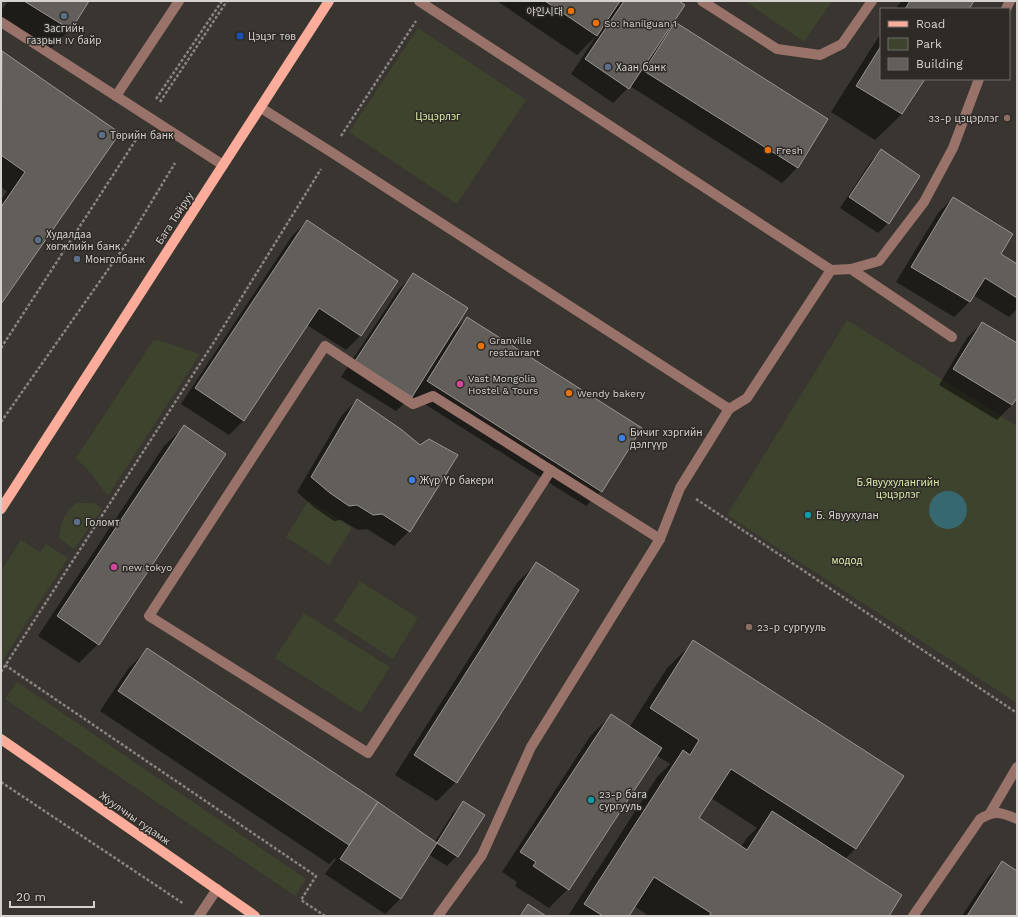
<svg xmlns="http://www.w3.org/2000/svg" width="1018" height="917" font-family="'Work Sans','Noto Sans KR',sans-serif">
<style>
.green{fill:#3e432e}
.water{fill:#36686f}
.shadow{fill:#0007;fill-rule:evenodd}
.building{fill:#625e59;stroke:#9a9590}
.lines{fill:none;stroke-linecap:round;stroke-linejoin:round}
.path{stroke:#888581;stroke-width:2.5;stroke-dasharray:3 2;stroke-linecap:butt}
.minor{stroke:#997269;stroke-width:10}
.major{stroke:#fcac9b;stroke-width:10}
.food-dot{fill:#e8710a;stroke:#2e2b26;stroke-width:1.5}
.service-dot{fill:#5c6f8a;stroke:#2e2b26;stroke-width:1.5}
.transit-dot{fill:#1a4fb4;stroke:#2e2b26;stroke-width:1.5}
.education-dot{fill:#8d6e63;stroke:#2e2b26;stroke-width:1.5}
.hotel-dot{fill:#d1479c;stroke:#2e2b26;stroke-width:1.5}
.shop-dot{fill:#3f7fe0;stroke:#2e2b26;stroke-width:1.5}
.culture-dot{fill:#0f9aa8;stroke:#2e2b26;stroke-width:1.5}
.labels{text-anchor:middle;stroke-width:3;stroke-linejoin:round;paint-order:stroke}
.poi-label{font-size:10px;fill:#d5d2cf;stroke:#2e2b26;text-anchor:start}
.park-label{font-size:10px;fill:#ddecab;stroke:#2e2b26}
.street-label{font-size:10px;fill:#d5d2cf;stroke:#2e2b26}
</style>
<rect width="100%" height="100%" fill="#393530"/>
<g class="green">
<polygon points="745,1 832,1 804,42"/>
<polygon points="418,28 526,100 457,204 349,132"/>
<polygon points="847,320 1017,426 1017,703 727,515"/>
<polygon points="158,340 200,354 108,496 90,472 76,458 153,341"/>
<polygon points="309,500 352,528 329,565 286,537"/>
<path d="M77,503H94L102,509L74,549L59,538C60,524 65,511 77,503Z"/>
<polygon points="21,540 40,552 46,544 68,558 1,663 1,571"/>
<polygon points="360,581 418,618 393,659 334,621"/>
<polygon points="304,613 390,667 361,713 275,658"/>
<polygon points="17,682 306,879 295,896 5,699"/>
</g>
<circle class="water" cx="948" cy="510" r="19"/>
<g class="shadow">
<polygon points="8,1 88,1 70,30 50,49 1,17 1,11"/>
<polygon points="497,1 619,1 617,7 622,1 677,1 668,30 675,23 827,120 797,168 782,183 630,86 613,103 571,74 595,38 594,38 577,55"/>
<polygon points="901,1 973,1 968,9 896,9"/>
<polygon points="881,33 881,79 924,79 902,114 875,140 831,112"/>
<polygon points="2,52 118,133 1,302 1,200 7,191 1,187"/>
<polygon points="881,151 919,176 888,223 878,233 840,208 871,161"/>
<polygon points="953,198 999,254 1017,265 1017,309 1009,317 973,295 969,302 954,317 896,282 938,213"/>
<polygon points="307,221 361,335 346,350 307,325 244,420 229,435 181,404 292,236"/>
<polygon points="414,274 452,333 467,318 601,491 586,506 412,396 396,411 341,377 399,289"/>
<polygon points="982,323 1017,344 1017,396 1012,405 997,420 939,385 967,338"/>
<polygon points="357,400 409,531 394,546 367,529 358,530 341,520 334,521 315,508 297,492 342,415"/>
<polygon points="184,427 98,644 79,663 38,636 164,446"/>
<polygon points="537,563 456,782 437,801 395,775 517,583"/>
<path d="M694,642L902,776L855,849L845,859L888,916H649L634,906L627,916H568L657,777L670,764L656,755L568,889L549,908L515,886L517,882L502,872L591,735L611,716L629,728L667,668ZM711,798L757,828L746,839L741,847L698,819Z"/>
<polygon points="147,650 434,843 453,813 463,803 457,856 447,866 428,854 400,899 385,914 325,874 336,859 335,858 329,864 100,711 128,669"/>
<polygon points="1002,863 1017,872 1017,916 962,916 987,878"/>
<polygon points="528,905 544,916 518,916"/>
</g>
<g class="building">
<polygon points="24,1 89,1 71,30"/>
<polygon points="545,1 620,1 597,36"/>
<polygon points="624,1 679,1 685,5 629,89 585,59"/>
<polygon points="910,1 974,1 969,9 905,9"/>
<polygon points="675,22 828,119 798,168 644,71"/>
<polygon points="881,46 881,79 925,79 902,114 856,86"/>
<polygon points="2,51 120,133 1,304 1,207 25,172 1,155"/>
<polygon points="881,149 920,176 889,224 849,197"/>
<polygon points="953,197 1013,234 1001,254 1017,264 1017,298 985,278 970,302 911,267"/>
<polygon points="307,220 398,281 361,336 319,308 244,421 195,388"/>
<polygon points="413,273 468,308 412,397 355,361"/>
<polygon points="467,317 642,428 602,492 427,381"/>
<polygon points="982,322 1017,343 1017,398 1012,405 953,369"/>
<polygon points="357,399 402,430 420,445 429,439 458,455 410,532 382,514 373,515 357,505 349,506 330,493 311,477"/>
<polygon points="184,425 226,454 99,645 57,616"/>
<polygon points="536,562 579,590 457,783 414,755"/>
<polygon points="693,640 904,776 856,849 731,769 699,818 747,850 772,811 902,895 889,916 709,916 711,913 654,877 629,916 603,916 584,904 683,750 690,755 699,740 650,708"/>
<polygon points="147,648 378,802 349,845 118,691"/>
<polygon points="611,714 662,748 569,890 533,866 536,862 520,852"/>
<polygon points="463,801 485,815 458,857 437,843"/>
<polygon points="378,802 437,843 401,899 340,859"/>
<polygon points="1002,861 1017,871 1017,916 967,916"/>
<polygon points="528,904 546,916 520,916"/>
</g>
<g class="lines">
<g class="path">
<polyline points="156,99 222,1"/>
<polyline points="160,102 227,1"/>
<polyline points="341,136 416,21"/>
<polyline points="1,348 139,135"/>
<polyline points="1,422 126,244 175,163"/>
<polyline points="696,499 1017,713"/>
<polyline points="5,665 316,876 301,900 325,916"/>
<polyline points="1,672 214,342 321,169"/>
<polyline points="1,782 184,904"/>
</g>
<g class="minor">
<polyline points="419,1 831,270"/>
<polyline points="702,1 777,49 820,55 842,44 872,1"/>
<polyline points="1006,9 1010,1"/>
<polyline points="1,22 223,165"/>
<polyline points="116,96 179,1"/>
<polyline points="261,108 331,152 729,409"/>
<polyline points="851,269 952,337"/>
<polyline points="831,270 851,269 879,261 924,202 953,148 979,79"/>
<polyline points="551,470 368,753 149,616 325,346 413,404 433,396 660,539"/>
<polyline points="990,813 1017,767"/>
<polyline points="199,916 217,889"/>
<polyline points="438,916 482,855 531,747 660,539 680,488 729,409 747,398 831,270"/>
<path d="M913,916L980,819C995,810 1001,812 1017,819"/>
</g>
<g class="major">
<polyline points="1,509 329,1"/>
<polyline points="1,739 255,916"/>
</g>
</g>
<g class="food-dot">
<circle cx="571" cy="11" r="4"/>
<circle cx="596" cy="23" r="4"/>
<circle cx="768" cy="150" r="4"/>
<circle cx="481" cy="346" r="4"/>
<circle cx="569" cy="393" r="4"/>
</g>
<g class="service-dot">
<circle cx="64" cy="16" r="4"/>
<circle cx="608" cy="67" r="4"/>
<circle cx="102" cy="135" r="4"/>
<circle cx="38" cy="240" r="4"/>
<circle cx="77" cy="259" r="4"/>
<circle cx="77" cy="522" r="4"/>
</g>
<rect class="transit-dot" x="236" y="32" width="8" height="8" rx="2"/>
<g class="education-dot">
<circle cx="1007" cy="118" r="4"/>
<circle cx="749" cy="627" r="4"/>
</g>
<g class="hotel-dot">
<circle cx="460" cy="384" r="4"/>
<circle cx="114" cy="567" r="4"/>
</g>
<g class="shop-dot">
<circle cx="622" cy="438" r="4"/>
<circle cx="412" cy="480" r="4"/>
</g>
<g class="culture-dot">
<circle cx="808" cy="515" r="4"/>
<circle cx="591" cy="800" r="4"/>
</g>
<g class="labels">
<g class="poi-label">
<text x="563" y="15" text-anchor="end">야인시대</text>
<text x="604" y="27">So: hanilguan 1</text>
<text x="64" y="32" text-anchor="middle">Засгийн<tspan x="64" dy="12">газрын IV байр</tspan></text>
<text x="248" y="40">Цэцэг төв</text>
<text x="616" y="71">Хаан банк</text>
<text x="999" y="122" text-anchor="end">33-р цэцэрлэг</text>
<text x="110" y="139">Төрийн банк</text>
<text x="776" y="154">Fresh</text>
<text x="46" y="238">Худалдаа<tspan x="46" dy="12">хөгжлийн банк</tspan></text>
<text x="85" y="263">Монголбанк</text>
<text x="489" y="344">Granville<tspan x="489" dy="12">restaurant</tspan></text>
<text x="468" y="382">Vast Mongolia<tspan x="468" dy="12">Hostel &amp; Tours</tspan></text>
<text x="577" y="397">Wendy bakery</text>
<text x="630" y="436">Бичиг хэргийн<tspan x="630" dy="12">дэлгүүр</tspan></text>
<text x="420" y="484">Жүр Үр бакери</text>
<text x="816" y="519">Б. Явуухулан</text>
<text x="85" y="526">Голомт</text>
<text x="122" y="571">new tokyo</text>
<text x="757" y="631">23-р сургууль</text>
<text x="599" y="798">23-р бага<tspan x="599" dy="12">сургууль</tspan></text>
</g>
<g class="park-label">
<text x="438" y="120">Цэцэрлэг</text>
<text x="898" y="486">Б.Явуухулангийн<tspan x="898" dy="12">цэцэрлэг</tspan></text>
<text x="847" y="564">модод</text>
</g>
<g class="street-label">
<text transform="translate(174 218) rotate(-57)" y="4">Бага Тойруу</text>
<text transform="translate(135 818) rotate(35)" y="4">Жуулчны гудамж</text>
</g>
</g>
<rect width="1018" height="917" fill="none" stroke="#d5d2cf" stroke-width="4"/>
<rect x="880" y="8" width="130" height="72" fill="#2e2b26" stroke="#716e6a"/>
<rect x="888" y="21" width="20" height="6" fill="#fcac9b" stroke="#716e6a"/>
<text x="916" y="28" font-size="12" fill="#d5d2cf">Road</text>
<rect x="888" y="38" width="20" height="12" fill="#3e432e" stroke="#716e6a"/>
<text x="916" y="48" font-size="12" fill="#d5d2cf">Park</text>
<rect x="888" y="58" width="20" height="12" fill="#625e59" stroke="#716e6a"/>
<text x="916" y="68" font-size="12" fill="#d5d2cf">Building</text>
<path d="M10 901v6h84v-6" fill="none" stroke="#d5d2cf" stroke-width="2"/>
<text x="16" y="901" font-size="12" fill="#d5d2cf" stroke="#2e2b26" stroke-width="3" paint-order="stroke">20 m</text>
</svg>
